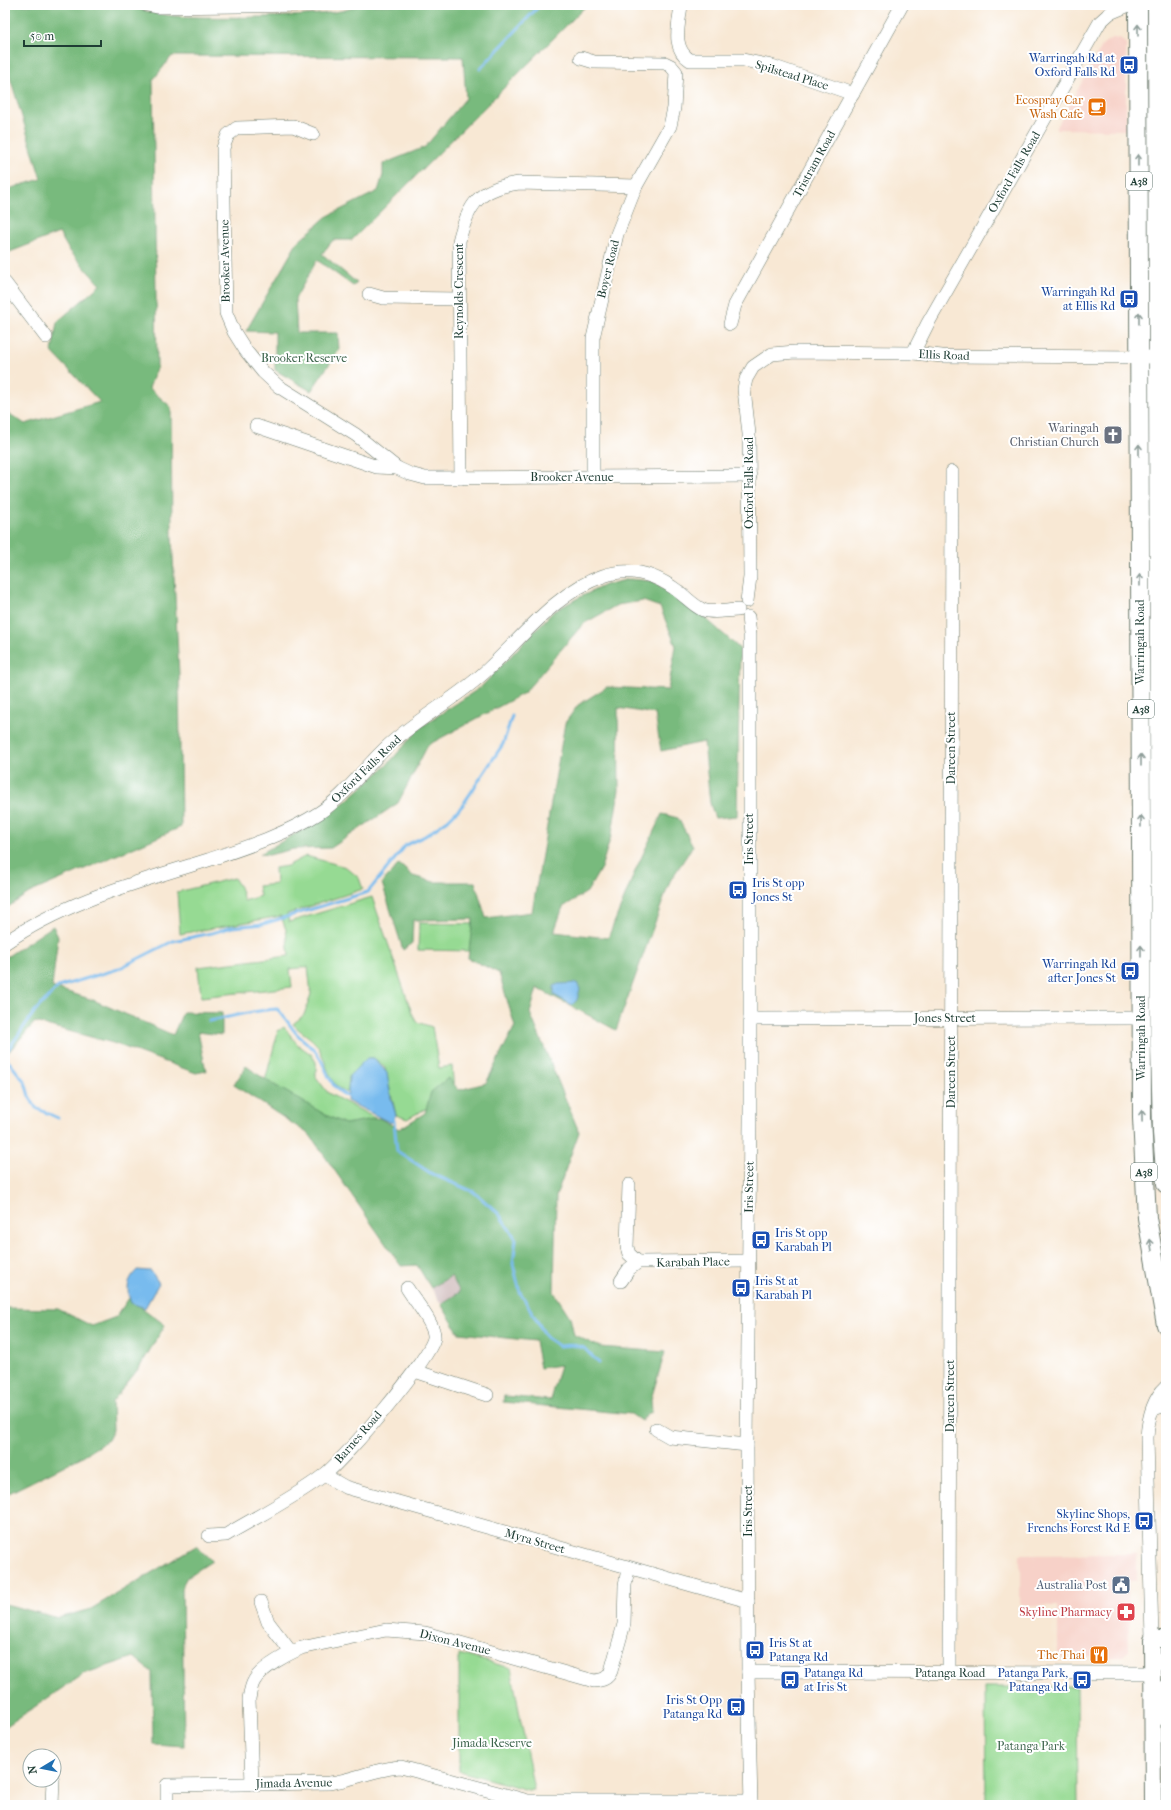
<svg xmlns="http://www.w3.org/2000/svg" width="1171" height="1810" font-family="'IM FELL French Canon',serif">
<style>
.built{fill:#f7d1c8}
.industrial{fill:#d2bfc0}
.green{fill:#96da93;stroke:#5a8c64}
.forest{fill:#78ba7d;stroke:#4c7c58}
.water{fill:#78bbee;stroke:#4c7c91}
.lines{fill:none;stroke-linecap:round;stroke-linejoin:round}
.stream{stroke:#78bbee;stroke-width:3}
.minor-casing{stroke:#6b796c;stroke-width:14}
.major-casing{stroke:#6b796c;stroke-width:18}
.highway-casing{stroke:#6b796c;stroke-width:20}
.minor{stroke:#fff;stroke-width:13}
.major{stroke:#fff;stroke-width:16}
.highway{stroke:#fff;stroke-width:18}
.oneway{stroke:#8f9e9a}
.labels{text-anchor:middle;stroke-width:4;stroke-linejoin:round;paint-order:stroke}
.shield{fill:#fff;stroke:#627771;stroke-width:1}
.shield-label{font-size:11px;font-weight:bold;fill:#1f3d34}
.transit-label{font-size:12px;fill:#164399;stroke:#fff;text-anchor:end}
.street-label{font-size:12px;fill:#1f3d34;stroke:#fff}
.food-label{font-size:12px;fill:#c56008;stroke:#fff;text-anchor:end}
.park-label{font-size:12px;fill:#3d644c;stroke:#fff}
.worship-label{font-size:12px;fill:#5b616d;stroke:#fff;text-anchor:end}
.service-label{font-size:12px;fill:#4e5e75;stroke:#fff;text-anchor:end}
.health-label{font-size:12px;fill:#be3a42;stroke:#fff;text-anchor:end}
</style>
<rect width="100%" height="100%" fill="#fff"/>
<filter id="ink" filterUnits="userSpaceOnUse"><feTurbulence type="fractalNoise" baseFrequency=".025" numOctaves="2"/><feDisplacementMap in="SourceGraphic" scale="8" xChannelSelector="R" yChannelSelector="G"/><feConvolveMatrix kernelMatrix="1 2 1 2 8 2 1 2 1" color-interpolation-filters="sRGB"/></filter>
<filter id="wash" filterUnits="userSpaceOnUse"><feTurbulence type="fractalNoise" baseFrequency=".012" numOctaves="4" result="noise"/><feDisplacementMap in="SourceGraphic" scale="16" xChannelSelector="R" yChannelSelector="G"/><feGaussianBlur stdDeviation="0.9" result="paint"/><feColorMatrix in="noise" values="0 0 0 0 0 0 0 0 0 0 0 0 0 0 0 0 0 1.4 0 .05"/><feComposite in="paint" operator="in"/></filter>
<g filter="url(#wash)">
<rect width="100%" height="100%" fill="#f8e8d4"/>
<g class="built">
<polygon points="1112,38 1120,39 1126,44 1126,130 1056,129 1103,44"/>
<polygon points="1137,1554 1137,1581 1128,1581 1129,1651 1123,1657 1058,1657 1058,1606 1020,1605 1020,1555"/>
</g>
<polygon class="industrial" points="450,1276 460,1292 441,1304 431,1288"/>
<g class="green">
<path d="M306,856L346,867L359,878L363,889L287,914L289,922L372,897L412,1013L417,1022L432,1027L439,1068L452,1066L454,1093L407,1119L396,1115L385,1068L374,1058H367L349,1076L348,1093C329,1089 327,1061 318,1047C312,1037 301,1033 293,1024L304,1015L311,994L308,967L290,969L292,987L201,997L198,967L289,956L286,930L281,916L180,934L177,892L234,878L240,887L244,901L260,896L258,886L276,884L275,868L287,866Z"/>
<polygon points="419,923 472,924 472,951 418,950"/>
<polygon points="284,1027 298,1045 311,1054 316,1062 316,1077 328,1093 390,1126 352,1130 264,1085 278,1031"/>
<polygon points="459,1654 511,1668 534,1790 528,1790 459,1771"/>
<polygon points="985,1687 1077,1687 1078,1805 986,1805"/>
</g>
<g class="forest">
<path d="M5,5H128C141,11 158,14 173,16C203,18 338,20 358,5H587L352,240H333L322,254L357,283L353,286L317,260L295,299L297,333H338L339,350L311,391L275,370V332L246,331L297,243L326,217L378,191L383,175V164L425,147L466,98L463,57L172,56L153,80L157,367L149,388L171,407L172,536L179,675L181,827L29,893L5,909V411L25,424L100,402L52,352L57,322L100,285L69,250L59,233L7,253L5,249V190L41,179L5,61Z"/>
<polygon points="629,579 653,581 702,615 740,649 737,816 715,818 710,803 704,742 661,751 655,714 618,708 619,790 612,833 601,868 587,892 563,907 554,932 608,938 636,869 662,814 678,818 693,846 670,881 616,1030 537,988 530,1013 579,1132 556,1196 554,1292 570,1317 574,1335 600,1347 665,1352 651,1399 652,1412 647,1414 641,1421 631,1414 503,1402 504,1396 550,1400 560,1365 540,1368 535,1341 459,1333 441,1304 460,1292 451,1276 431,1288 417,1265 401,1266 310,1135 234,1085 246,1066 266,1080 324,1114 345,1124 379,1118 399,1129 425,1113 431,1092 448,1078 459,1090 486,1083 515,1026 499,973 468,958 473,919 413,920 412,943 403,950 382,883 399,864 413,876 434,882 475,882 486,918 532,912 565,723 578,705 607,687 668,690 676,646 660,607 643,601 617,605 583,624 524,693 428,745 398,803 331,848 293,849 269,855 260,854 332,813 386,766 421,727 481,687 553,612 576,599 605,585"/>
<polygon points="53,926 58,937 52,987 93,1000 173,1035 183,1012 222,1013 222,1035 198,1032 206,1071 196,1073 113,1043 35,1022 5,1056 5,958"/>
<polygon points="129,1298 165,1325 139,1368 112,1402 113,1430 108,1440 81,1457 5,1495 5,1308 58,1309 92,1326 116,1317"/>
<polygon points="196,1546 212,1561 187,1577 182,1586 184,1746 153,1744 152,1672 134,1657 83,1674 5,1727 5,1604 58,1618 91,1609"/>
</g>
<g class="water">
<polygon points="577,983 580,989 577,1000 572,1005 554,995 554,986 558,984"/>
<polygon points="367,1058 374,1058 387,1073 391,1098 396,1115 391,1123 347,1101 349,1076"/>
<path d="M137,1270L151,1271L159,1283L145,1308L131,1303C126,1289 127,1280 137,1270Z"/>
</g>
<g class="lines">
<g class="stream">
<polyline points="480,69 540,5"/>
<path d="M209,1021C232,1017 253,1010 277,1009C285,1016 289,1025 296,1033C303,1041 313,1046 318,1055C329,1072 329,1090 351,1098"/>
<polyline points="5,1054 35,1011 58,987 118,969 173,941 212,933 232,927 263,924 368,892 406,845 425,836 448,820 462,806 503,744 512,716"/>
<polyline points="5,1057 25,1082 29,1096 36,1108 58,1118"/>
<polyline points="390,1118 394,1121 397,1151 432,1174 474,1192 499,1214 516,1239 513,1264 520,1292 547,1338 559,1346 573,1345 584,1348 599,1363"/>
</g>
</g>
</g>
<g filter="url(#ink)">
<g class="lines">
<g class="minor-casing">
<g id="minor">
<polyline points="147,5 157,7 309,5"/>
<path d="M681,5C679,25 671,48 690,60H743L772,66L853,94"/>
<polyline points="581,58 594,62 665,63 671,66 676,72 674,108 670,126 636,186 617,234 593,338 593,477"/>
<polyline points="313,134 293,126 237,128 228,135 223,148 226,313 234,332 246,351 263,372 278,386 356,435 397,468 410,474 425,478 750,476"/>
<polyline points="5,283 46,337"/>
<polyline points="369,294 383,298 459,299"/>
<polyline points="730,324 735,305 902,5"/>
<polyline points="913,353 928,323 1100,22 1110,13 1129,5"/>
<polyline points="256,426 377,467 397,468"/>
<path d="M461,478L459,241C468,204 479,188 519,183L636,186"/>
<polyline points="747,601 750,577 749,434 744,389 746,379 753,367 772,354 795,352 913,353 942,356 1148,357"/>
<polyline points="748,617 750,635 750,1121 747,1445 748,1672 751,1805"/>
<path d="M5,943C65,901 139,882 208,860C246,847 285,835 319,813C347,795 365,766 390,744C420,717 457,698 486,671C522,638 556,592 603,576C631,566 657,575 679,592C687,598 694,606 703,610C714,614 727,610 738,610"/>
<polyline points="750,1019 1141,1018"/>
<polyline points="629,1185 627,1247 629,1254 638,1262"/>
<polyline points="621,1281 629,1269 638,1262 748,1261"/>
<polyline points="415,1371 487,1395"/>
<polyline points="1153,1409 1166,1405"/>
<polyline points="656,1429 670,1437 747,1445"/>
<polyline points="324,1475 345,1487 748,1601"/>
<path d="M209,1536L226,1535C258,1516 294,1498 324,1475C344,1460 430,1359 434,1338C436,1325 414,1300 407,1288"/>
<polyline points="261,1602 268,1622 291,1652"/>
<path d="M1152,1639L1147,1438C1148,1420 1152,1400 1166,1387"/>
<polyline points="748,1672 1152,1673"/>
<polyline points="949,1673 952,472"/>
<path d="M252,1784L249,1699C250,1693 251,1686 254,1681C261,1668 288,1654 301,1648L386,1630L425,1633L594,1681C602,1680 608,1679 611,1671L624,1624L625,1585L628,1569"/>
<polyline points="52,1805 53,1780"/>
<path d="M167,1805V1785L329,1783C354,1780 377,1768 401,1767L528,1801H751"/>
</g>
</g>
<g class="major-casing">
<g id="major">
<polyline points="1159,1717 1166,1687"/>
<polyline points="1153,1805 1152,1639 1166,1639"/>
</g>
</g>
<g class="highway-casing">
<g id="highway">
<polyline points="1138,5 1142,1118 1147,1218 1166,1325"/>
<polyline points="1157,5 1160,1044 1162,1133 1166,1184"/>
</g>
</g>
<use href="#minor" class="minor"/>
<use href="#major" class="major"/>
<use href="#highway" class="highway"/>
</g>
<defs><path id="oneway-shaft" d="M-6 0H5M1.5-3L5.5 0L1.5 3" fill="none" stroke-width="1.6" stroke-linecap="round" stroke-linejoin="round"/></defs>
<g class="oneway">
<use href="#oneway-shaft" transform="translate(1138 30) rotate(-90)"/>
<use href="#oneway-shaft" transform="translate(1138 160) rotate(-90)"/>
<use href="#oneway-shaft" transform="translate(1139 318) rotate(-90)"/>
<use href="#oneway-shaft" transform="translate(1139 450) rotate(-90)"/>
<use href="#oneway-shaft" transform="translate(1140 580) rotate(-90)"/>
<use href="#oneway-shaft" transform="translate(1141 760) rotate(-90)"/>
<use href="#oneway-shaft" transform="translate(1141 821) rotate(-90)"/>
<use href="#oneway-shaft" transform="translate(1141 951) rotate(-90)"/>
<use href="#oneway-shaft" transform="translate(1142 1116) rotate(-91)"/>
<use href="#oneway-shaft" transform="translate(1151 1245) rotate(-99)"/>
</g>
</g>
<defs>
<g id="bus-square" transform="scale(1)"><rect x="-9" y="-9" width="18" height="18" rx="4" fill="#1a4fb4" stroke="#fff"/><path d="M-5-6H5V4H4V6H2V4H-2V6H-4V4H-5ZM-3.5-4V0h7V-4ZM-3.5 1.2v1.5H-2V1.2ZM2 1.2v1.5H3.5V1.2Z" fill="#fff"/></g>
<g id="cafe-square" transform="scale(1)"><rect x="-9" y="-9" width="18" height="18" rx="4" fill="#e8710a" stroke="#fff"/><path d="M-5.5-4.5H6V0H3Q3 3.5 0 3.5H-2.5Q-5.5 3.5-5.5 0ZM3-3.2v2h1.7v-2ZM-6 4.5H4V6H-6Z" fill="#fff"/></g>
<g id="church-square" transform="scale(1)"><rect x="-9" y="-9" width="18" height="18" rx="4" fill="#6b7280" stroke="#fff"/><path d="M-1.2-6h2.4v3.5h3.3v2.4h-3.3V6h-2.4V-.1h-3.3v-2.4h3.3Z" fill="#fff"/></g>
<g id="civic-square" transform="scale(1)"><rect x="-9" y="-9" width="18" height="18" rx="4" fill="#5c6f8a" stroke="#fff"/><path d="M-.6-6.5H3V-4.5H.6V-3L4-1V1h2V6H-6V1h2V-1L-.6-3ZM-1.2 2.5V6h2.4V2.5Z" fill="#fff"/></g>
<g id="pharmacy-square" transform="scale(1)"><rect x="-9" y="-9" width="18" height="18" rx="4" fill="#e0444e" stroke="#fff"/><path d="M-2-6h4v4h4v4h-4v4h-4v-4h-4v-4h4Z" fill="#fff"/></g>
<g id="restaurant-square" transform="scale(1)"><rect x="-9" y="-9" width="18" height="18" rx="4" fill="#e8710a" stroke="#fff"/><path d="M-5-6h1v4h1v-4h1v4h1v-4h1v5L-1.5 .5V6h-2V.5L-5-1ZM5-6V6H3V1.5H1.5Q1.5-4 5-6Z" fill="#fff"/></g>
</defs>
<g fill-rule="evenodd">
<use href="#bus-square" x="1129" y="65"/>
<use href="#cafe-square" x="1097" y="107"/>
<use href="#bus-square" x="1129" y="299"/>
<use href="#church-square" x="1113" y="435"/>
<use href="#bus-square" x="738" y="890"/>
<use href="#bus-square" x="1130" y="971"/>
<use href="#bus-square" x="761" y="1240"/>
<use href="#bus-square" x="741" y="1288"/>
<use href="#bus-square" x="1144" y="1521"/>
<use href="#civic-square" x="1121" y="1585"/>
<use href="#pharmacy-square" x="1126" y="1612"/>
<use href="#bus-square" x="755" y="1650"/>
<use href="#restaurant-square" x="1099" y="1655"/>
<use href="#bus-square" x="790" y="1680"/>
<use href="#bus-square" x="1082" y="1680"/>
<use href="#bus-square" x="736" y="1707"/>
</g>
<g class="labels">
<g class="shield">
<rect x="1126" y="172" width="26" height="18" rx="3"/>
<rect x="1128" y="700" width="26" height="18" rx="3"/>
<rect x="1131" y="1163" width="26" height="18" rx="3"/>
</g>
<g class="shield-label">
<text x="1139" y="185">A38</text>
<text x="1141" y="713">A38</text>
<text x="1144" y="1176">A38</text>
</g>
<g class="transit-label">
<text x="1115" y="62">Warringah Rd at<tspan x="1115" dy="14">Oxford Falls Rd</tspan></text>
<text x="1115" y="296">Warringah Rd<tspan x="1115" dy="14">at Ellis Rd</tspan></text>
<text x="752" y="887" text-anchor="start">Iris St opp<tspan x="752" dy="14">Jones St</tspan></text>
<text x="1116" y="968">Warringah Rd<tspan x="1116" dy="14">after Jones St</tspan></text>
<text x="775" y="1237" text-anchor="start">Iris St opp<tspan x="775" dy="14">Karabah Pl</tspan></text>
<text x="755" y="1285" text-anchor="start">Iris St at<tspan x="755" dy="14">Karabah Pl</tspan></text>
<text x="1130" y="1518">Skyline Shops,<tspan x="1130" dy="14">Frenchs Forest Rd E</tspan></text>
<text x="769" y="1647" text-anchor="start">Iris St at<tspan x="769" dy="14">Patanga Rd</tspan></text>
<text x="804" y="1677" text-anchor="start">Patanga Rd<tspan x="804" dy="14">at Iris St</tspan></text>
<text x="1068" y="1677">Patanga Park,<tspan x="1068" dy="14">Patanga Rd</tspan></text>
<text x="722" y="1704">Iris St Opp<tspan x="722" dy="14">Patanga Rd</tspan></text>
</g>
<g class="street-label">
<text transform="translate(792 75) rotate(17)" y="4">Spilstead Place</text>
<text transform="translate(814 164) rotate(-61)" y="4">Tristram Road</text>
<text transform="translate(1014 172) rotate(-60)" y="4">Oxford Falls Road</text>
<text transform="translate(225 261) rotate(-91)" y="4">Brooker Avenue</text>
<text transform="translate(608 269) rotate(-76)" y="4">Boyer Road</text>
<text transform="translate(459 291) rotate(-90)" y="4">Reynolds Crescent</text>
<text transform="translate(944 355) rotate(2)" y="4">Ellis Road</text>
<text x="572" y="481">Brooker Avenue</text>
<text transform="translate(749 483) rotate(-90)" y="4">Oxford Falls Road</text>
<text transform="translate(1140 642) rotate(-90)" y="4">Warringah Road</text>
<text transform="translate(951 748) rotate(-90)" y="4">Dareen Street</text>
<text transform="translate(366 769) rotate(-44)" y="4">Oxford Falls Road</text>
<text transform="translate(749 839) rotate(-90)" y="4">Iris Street</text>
<text x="945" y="1022">Jones Street</text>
<text transform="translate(1141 1038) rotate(-90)" y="4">Warringah Road</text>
<text transform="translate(951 1072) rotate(-90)" y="4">Dareen Street</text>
<text transform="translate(749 1187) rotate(-89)" y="4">Iris Street</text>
<text transform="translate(693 1262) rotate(-1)" y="4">Karabah Place</text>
<text transform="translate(950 1396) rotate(-90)" y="4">Dareen Street</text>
<text transform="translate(358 1437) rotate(-49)" y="4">Barnes Road</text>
<text transform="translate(748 1511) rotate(-90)" y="4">Iris Street</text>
<text transform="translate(535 1541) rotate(16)" y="4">Myra Street</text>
<text transform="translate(455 1642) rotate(14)" y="4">Dixon Avenue</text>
<text x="950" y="1677">Patanga Road</text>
<text transform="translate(294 1783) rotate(-1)" y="4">Jimada Avenue</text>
</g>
<g class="food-label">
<text x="1083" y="104">Ecospray Car<tspan x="1083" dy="14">Wash Cafe</tspan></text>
<text x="1085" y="1659">The Thai</text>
</g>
<g class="park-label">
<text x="304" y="362">Brooker Reserve</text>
<text x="492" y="1747">Jimada Reserve</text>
<text x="1031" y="1750">Patanga Park</text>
</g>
<g class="worship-label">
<text x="1099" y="432">Waringah<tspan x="1099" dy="14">Christian Church</tspan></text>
</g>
<g class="service-label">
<text x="1107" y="1589">Australia Post</text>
</g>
<g class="health-label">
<text x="1112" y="1616">Skyline Pharmacy</text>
</g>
</g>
<rect width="1171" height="1810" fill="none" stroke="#fff" stroke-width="20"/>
<g transform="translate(42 1768) rotate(260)"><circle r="19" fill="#ffffff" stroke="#a5b1ae"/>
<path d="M0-3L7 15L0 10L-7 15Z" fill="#1f6fb2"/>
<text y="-6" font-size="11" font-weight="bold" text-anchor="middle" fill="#1f3d34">N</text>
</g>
<path d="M24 40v6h77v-6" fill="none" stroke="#1f3d34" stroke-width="2"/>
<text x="30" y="40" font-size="12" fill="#1f3d34" stroke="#ffffff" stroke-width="3" paint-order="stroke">50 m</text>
</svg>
